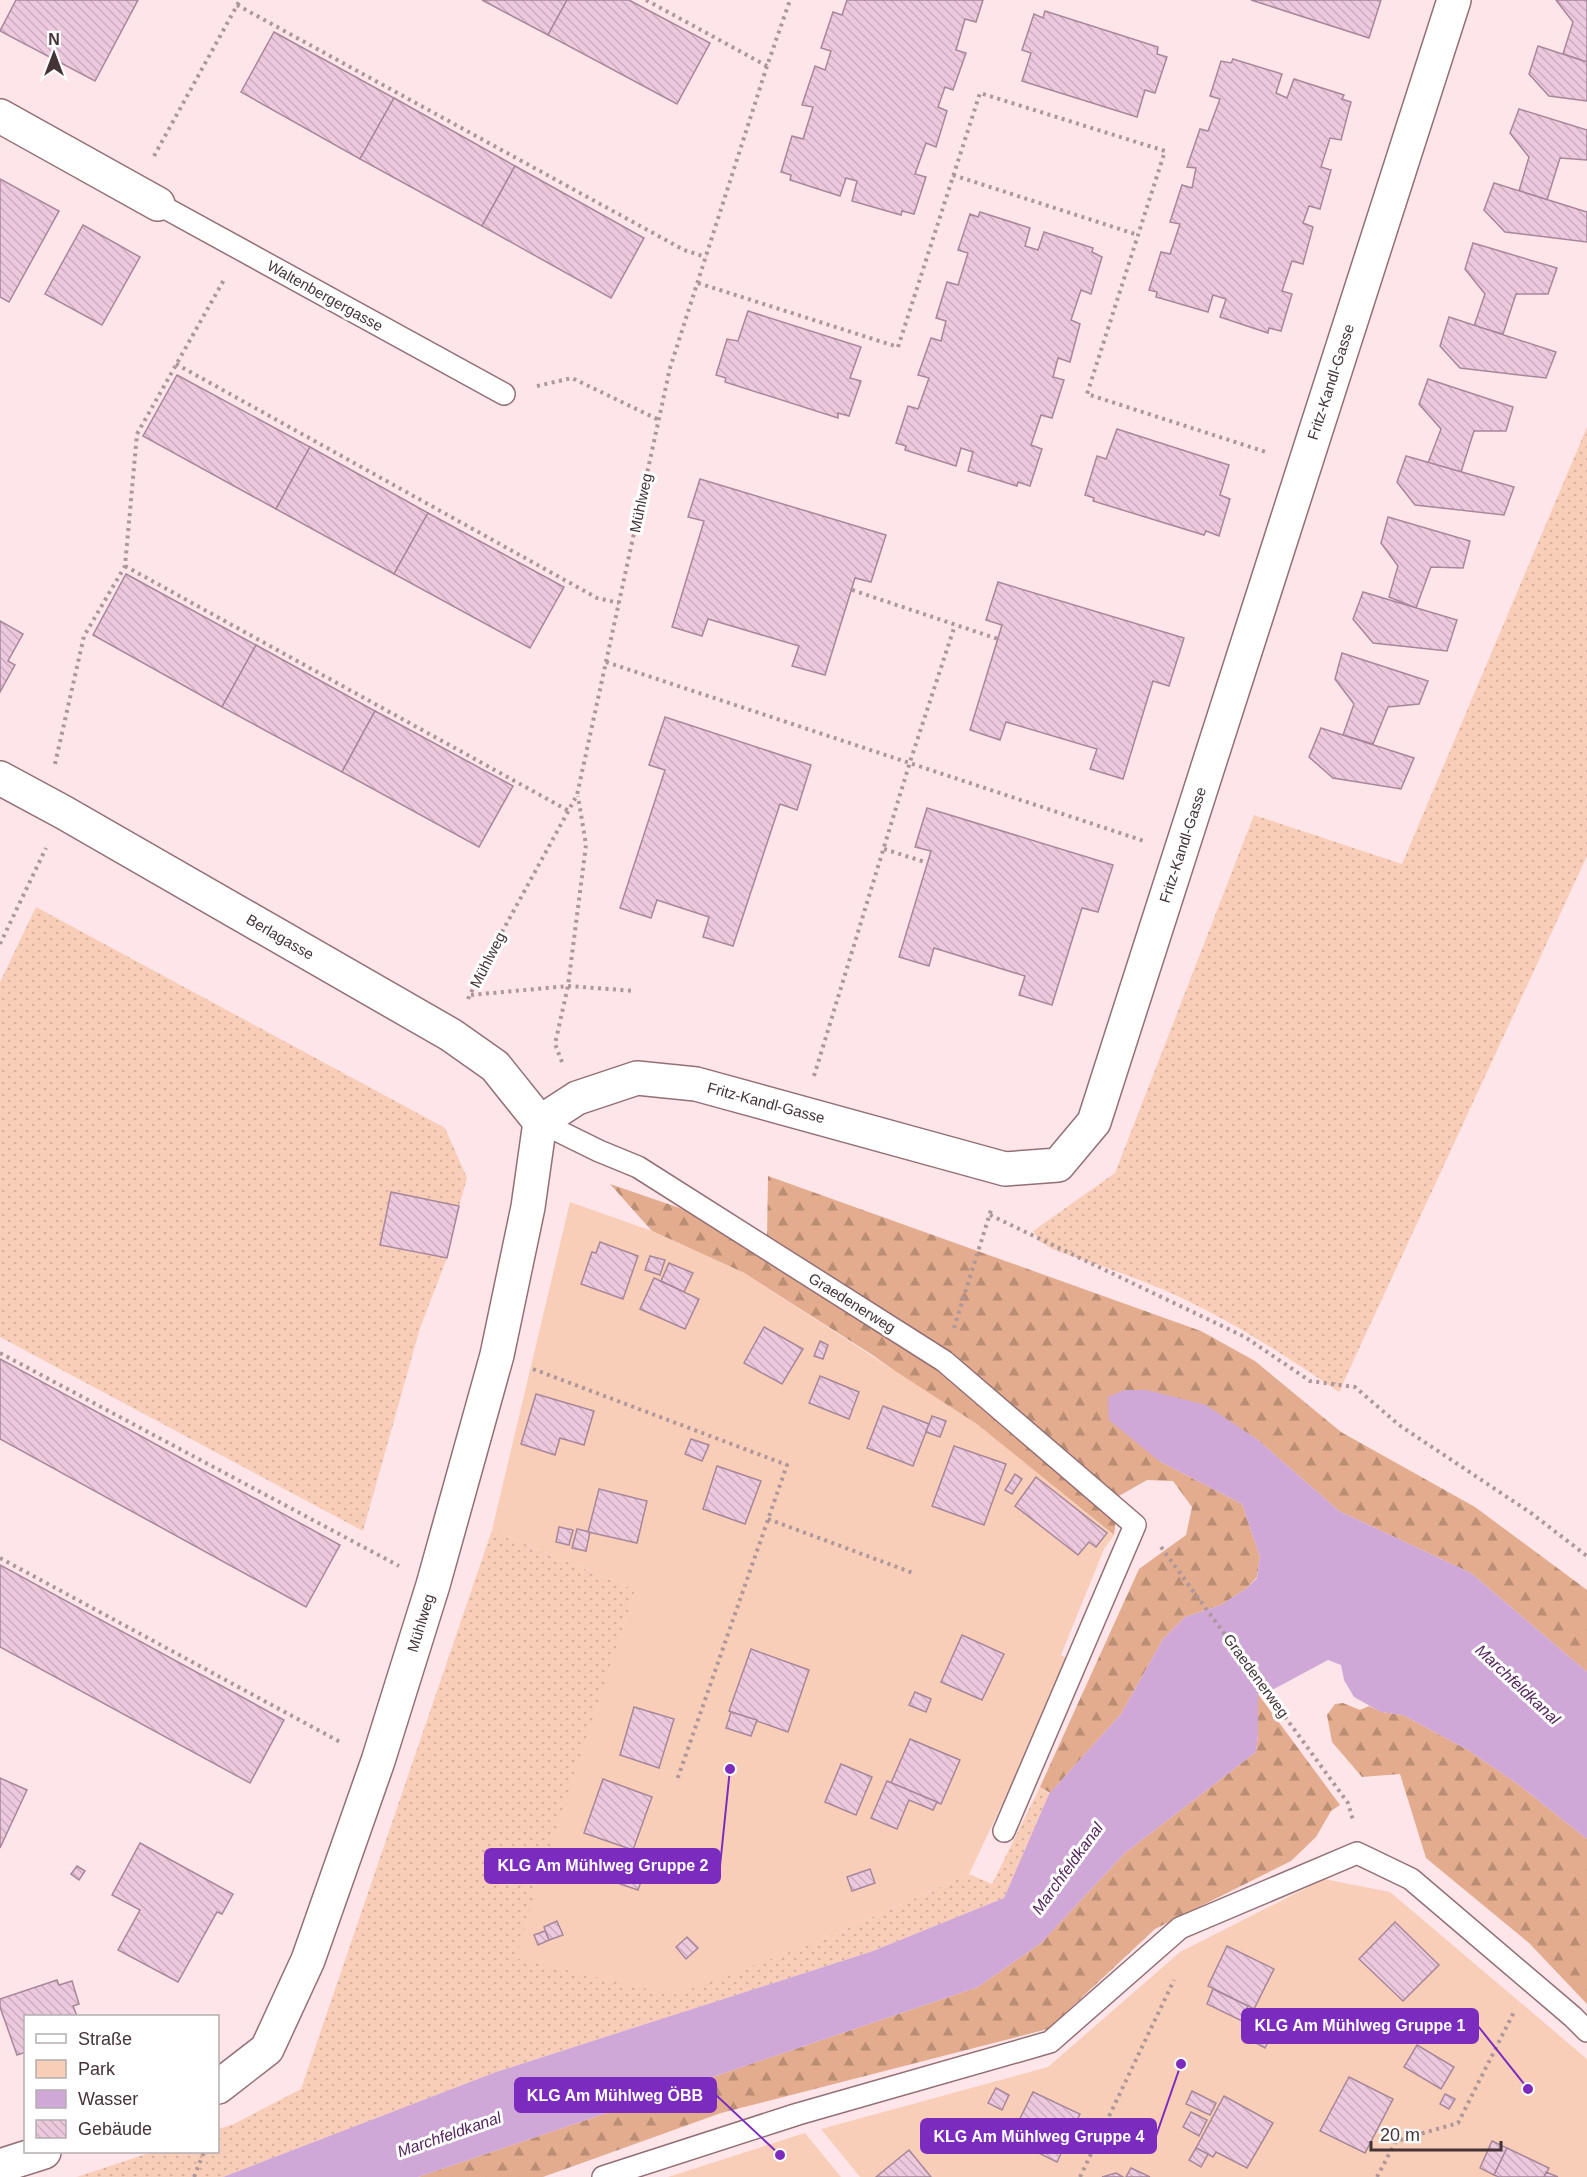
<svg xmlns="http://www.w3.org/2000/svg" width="1587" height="2177" font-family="Arial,sans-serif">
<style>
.grass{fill:url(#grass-dots)}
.forest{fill:url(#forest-firs)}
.green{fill:#f8ceb8}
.water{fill:#cfa8d7}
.building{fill:url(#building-back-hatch);stroke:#a8879a;stroke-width:1.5}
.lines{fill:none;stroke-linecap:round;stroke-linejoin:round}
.service-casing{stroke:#936f76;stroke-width:24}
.minor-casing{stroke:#936f76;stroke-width:36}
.path{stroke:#ad979b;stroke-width:4;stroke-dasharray:3 4.5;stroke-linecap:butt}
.service{stroke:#fff;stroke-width:21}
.minor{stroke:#fff;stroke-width:33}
.labels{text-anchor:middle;stroke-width:6;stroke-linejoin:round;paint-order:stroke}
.street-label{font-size:15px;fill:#443337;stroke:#fff}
.water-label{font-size:16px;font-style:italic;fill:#54255e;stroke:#fff}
.leader{fill:none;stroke:#7b2cbf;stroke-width:2}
.callout-dot{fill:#7b2cbf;stroke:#fff;stroke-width:2}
.callout{fill:#7b2cbf;stroke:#7b2cbf;stroke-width:2}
.callout-label{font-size:16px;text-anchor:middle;font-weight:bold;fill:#fff}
</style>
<defs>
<pattern id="grass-dots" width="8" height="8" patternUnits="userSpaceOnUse" patternTransform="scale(1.5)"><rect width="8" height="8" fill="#f8ceb8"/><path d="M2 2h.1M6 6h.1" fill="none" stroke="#d6b19f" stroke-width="1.8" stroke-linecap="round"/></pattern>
<pattern id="forest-firs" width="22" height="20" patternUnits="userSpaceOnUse" patternTransform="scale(1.5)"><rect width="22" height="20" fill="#e4ac8e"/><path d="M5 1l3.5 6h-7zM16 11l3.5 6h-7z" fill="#ba8d75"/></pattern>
<pattern id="building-back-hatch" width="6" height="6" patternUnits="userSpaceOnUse" patternTransform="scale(1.5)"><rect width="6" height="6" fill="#edc9de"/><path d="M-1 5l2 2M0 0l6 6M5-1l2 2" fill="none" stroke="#ccadbf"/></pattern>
</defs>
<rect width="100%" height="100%" fill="#fee5e9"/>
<g class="grass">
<path d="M1587,427V856L1339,1392C1283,1354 1226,1317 1164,1290C1127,1274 1089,1262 1052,1249L1039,1241L1033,1231L1115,1173L1254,815L1402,864Z"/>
<polygon points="36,907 445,1128 467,1178 459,1206 391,1193 380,1245 447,1258 420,1328 363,1531 0,1337 0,982"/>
<polygon points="492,1530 635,1590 516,1958 814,1943 969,1874 992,1884 1040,1787 1049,1794 1004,1898 873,1951 496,2072 223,2177 77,2177 152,2152 218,2152 218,2129 234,2124 301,2089"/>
</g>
<g class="forest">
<polygon points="768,1176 1201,1331 1255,1361 1341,1432 1475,1507 1587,1590 1587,1672 1471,1573 1339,1511 1258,1440 1206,1406 1159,1461 1242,1504 1260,1557 1257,1577 1247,1588 1221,1605 1185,1617 1163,1639 1121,1714 1050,1793 1040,1787 1139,1569 1186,1535 1192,1507 1173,1481 1147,1480 1119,1496 1114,1535 1038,1474 874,1356 744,1273 652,1231 610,1184 767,1238"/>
<polygon points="1258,1694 1340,1805 1331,1811 1316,1837 1291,1861 1155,1929 1048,2029 721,2113 543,2177 418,2177 978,1987 1041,1943 1125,1853 1256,1752 1258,1735"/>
<polygon points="1343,1703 1360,1710 1369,1706 1382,1712 1403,1715 1468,1750 1519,1785 1587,1839 1587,2004 1529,1943 1426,1858 1400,1774 1362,1777 1332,1742 1327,1715 1335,1704"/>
</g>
<g class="green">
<polygon points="570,1202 652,1231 744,1273 977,1424 1114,1535 1104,1549 1061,1655 1071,1660 969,1874 814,1943 673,1995 515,1958 635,1590 492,1530"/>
<polygon points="1324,1879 1390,1892 1587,2059 1587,2177 860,2177 821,2129 1048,2067 1180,1952"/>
<polygon points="805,2133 841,2177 668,2177"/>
</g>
<polygon class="water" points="1124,1390 1147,1390 1206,1405 1258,1440 1339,1511 1471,1573 1587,1672 1587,1839 1519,1785 1468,1750 1403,1715 1381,1712 1354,1697 1344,1680 1341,1665 1328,1660 1274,1689 1261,1691 1258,1694 1258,1735 1256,1752 1125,1853 1041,1943 978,1987 418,2177 223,2177 496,2072 873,1951 1004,1898 1049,1794 1121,1714 1163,1639 1185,1617 1221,1605 1247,1588 1257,1578 1260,1557 1242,1504 1159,1461 1109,1420 1108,1397"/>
<g class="building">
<polygon points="16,0 138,0 95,81 0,31"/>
<polygon points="482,0 567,0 548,35"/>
<polygon points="567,0 629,0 710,43 677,104 548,35"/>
<polygon points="847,0 983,0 976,22 965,19 956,50 966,53 953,90 945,87 938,107 947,111 936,147 926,143 915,174 926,177 914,214 902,211 901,215 852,201 857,181 846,178 840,196 790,180 791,175 781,172 792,136 803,139 813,107 802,105 815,66 825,70 831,51 821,48 833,12 842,15"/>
<polygon points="1251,0 1381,0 1369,38"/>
<polygon points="1556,0 1587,0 1587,62 1563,54 1573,22"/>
<polygon points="1045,11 1158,47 1157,54 1167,57 1155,93 1145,90 1137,117 1022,81 1031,53 1022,50 1034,14 1043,18"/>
<polygon points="274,32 394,98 360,159 241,92"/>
<polygon points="1538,46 1587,62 1587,101 1549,96 1529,74"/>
<polygon points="1233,59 1282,74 1276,93 1287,98 1294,79 1344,95 1342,99 1351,102 1341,140 1330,138 1321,167 1331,170 1320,209 1309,206 1303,223 1313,227 1303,264 1292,261 1282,291 1292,294 1281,331 1269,328 1268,333 1220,317 1226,299 1213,295 1208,312 1156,297 1157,292 1149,290 1161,252 1170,254 1180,224 1170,222 1182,185 1192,188 1196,168 1187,167 1200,129 1208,131 1220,99 1210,96 1221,61 1231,63"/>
<polygon points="394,98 515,166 482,226 360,159"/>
<polygon points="1519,109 1587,130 1587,160 1560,158 1547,200 1519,191 1529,157 1510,133"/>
<polygon points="515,166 644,238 611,298 482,226"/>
<polygon points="0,179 59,211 9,302 0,297"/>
<polygon points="1494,183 1587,212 1587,242 1505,232 1484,210"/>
<polygon points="980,212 1030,228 1025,246 1038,250 1044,232 1093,248 1092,252 1102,257 1091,294 1081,290 1071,320 1080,324 1070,362 1058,358 1053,377 1064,380 1052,418 1041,415 1031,445 1042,449 1030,486 1018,482 1017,486 968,471 973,452 961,448 956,466 905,450 906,446 896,443 908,406 918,409 929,378 918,375 931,338 941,341 946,321 936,318 947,282 958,285 968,253 958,250 970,214 978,217"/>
<polygon points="83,225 140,257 102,325 45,294"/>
<polygon points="1473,243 1557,268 1548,294 1516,294 1503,334 1474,326 1485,294 1465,269"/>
<polygon points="748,311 861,347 850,378 861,381 849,416 838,413 838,418 725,382 726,378 716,375 727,339 738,341"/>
<polygon points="1449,317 1556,352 1546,378 1460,368 1440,346"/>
<polygon points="177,375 310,447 276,509 143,436"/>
<polygon points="1428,379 1513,407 1506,431 1474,431 1461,472 1428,463 1441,429 1419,404"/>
<polygon points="1117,429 1229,465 1220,495 1230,499 1219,536 1206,531 1204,535 1093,501 1094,498 1085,495 1097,456 1106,459"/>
<polygon points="310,447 428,513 394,574 276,509"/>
<polygon points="1406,456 1514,487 1504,515 1415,505 1397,482"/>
<polygon points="700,479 886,535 871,582 855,578 825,675 792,666 799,646 708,619 702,636 672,627 704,521 688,517"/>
<polygon points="428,513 564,587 530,648 394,574"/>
<polygon points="1388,517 1470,541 1463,568 1431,567 1416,608 1389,597 1398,566 1381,543"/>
<polygon points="126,574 256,645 222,707 93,635"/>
<polygon points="998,582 1184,638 1169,686 1153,681 1123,779 1090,769 1097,749 1006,722 1000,740 970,730 1002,625 986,620"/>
<polygon points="1363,592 1457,620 1447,651 1373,643 1353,619"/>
<polygon points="0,621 23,634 8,661 15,665 0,692"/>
<polygon points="256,645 375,711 342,772 222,707"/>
<polygon points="1342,653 1428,681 1419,704 1388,707 1373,744 1343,735 1354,704 1335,679"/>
<polygon points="375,711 513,786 479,847 342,772"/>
<polygon points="665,717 811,765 797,810 780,804 733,946 703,937 709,917 657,900 651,918 620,908 665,770 649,765"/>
<polygon points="1321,728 1414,758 1401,789 1333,778 1309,757"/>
<polygon points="927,808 1113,865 1098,912 1082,908 1052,1005 1019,995 1025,976 934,948 929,966 899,957 931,851 915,847"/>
<polygon points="391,1192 459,1206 447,1258 380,1245"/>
<polygon points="600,1242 638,1256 623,1299 581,1284 592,1252 596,1253"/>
<polygon points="650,1256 665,1260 660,1275 645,1270"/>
<polygon points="669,1263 693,1273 684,1292 661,1281"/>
<polygon points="654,1278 699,1299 685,1329 640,1309"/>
<polygon points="764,1327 803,1349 782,1384 744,1363"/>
<polygon points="820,1341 828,1345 823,1359 814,1356"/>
<polygon points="0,1359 340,1545 306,1607 0,1439"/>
<polygon points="820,1376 859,1392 849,1419 809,1403"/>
<polygon points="536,1394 594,1411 584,1445 560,1438 555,1455 521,1444"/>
<polygon points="883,1406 929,1424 913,1466 867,1448"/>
<polygon points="932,1416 946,1421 940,1437 926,1432"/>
<polygon points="691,1439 709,1445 702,1461 685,1454"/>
<polygon points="954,1446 1006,1464 984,1525 932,1506"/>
<polygon points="717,1466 761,1481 745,1524 703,1509"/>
<polygon points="1015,1474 1022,1479 1012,1494 1005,1490"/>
<polygon points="1036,1477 1107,1533 1096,1547 1089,1542 1078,1555 1015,1506"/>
<polygon points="599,1489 647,1501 637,1543 588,1532"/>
<polygon points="559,1527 573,1530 569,1545 556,1542"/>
<polygon points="577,1529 590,1532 586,1551 572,1548"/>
<polygon points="0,1565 284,1720 250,1783 0,1647"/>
<polygon points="962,1635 1004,1654 982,1700 941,1682"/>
<polygon points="751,1649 809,1670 788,1732 729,1711"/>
<polygon points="915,1692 931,1699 926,1712 909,1705"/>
<polygon points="634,1707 674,1719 659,1768 620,1755"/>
<polygon points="731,1712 757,1720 751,1736 726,1728"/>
<polygon points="910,1739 960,1760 941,1804 891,1783"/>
<polygon points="841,1764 872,1777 856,1815 825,1802"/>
<polygon points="0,1778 27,1790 0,1848"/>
<polygon points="603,1779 652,1797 633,1850 584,1833"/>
<polygon points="887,1781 937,1802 933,1810 909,1800 897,1829 871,1818"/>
<polygon points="140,1843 233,1894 222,1914 217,1912 178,1982 118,1950 140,1910 112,1895"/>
<polygon points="628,1861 646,1868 638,1890 620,1884"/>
<polygon points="77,1866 85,1871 79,1880 71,1874"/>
<polygon points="870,1869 875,1883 852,1891 847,1877"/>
<polygon points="557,1921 563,1935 549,1940 544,1927"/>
<polygon points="1395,1922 1439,1965 1403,2001 1359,1959"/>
<polygon points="545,1931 549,1940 538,1945 534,1935"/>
<polygon points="687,1937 698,1948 686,1959 676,1947"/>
<polygon points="1227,1946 1274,1969 1254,2009 1208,1986"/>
<polygon points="57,1980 59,1985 72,1981 79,2004 73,2006 77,2016 26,2016 26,2052 17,2055 0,2007 0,1999"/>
<polygon points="1213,1989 1248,2006 1242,2021 1207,2004"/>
<polygon points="1263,2018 1276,2025 1265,2048 1252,2041"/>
<polygon points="1417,2045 1454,2067 1441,2089 1404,2067"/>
<polygon points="1349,2077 1393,2099 1365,2153 1320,2131"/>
<polygon points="996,2088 1009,2095 1002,2110 988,2103"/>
<polygon points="1192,2091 1216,2103 1210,2115 1186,2104"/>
<polygon points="1033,2092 1080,2114 1057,2162 1010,2139"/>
<polygon points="1445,2094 1455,2099 1449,2109 1440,2104"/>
<polygon points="1224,2096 1273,2123 1247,2168 1216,2152 1213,2157 1196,2148"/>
<polygon points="1191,2112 1207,2120 1199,2136 1183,2127"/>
<polygon points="1492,2141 1507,2148 1494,2175 1480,2168"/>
<polygon points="1196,2148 1208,2154 1201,2167 1189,2160"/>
<polygon points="1507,2148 1549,2168 1544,2177 1499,2177 1494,2175"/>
<polygon points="909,2150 931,2177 876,2177"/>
<polygon points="1131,2168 1150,2177 1126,2177"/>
<polygon points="1546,2172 1558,2177 1544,2177"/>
<polygon points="1116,2173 1123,2177 1102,2177"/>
</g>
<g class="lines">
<g class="service-casing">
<g id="service">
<polyline points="158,204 504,394"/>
<polyline points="540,1122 599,1151 638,1167 944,1361 1135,1525 1004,1831"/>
<polyline points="603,2177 798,2114 1050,2042 1180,1928 1357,1853 1411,1879 1573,2017 1587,2031"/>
</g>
</g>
<g class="minor-casing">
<g id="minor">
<polyline points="0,116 158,204"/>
<polyline points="0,778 63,812 451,1035 495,1066 540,1122"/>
<polyline points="540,1122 577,1098 637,1078 696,1084 1005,1169 1058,1165 1094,1122 1454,0"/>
<polyline points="218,2087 267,2049 308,1960 378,1761 433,1585 497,1355 528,1207 540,1122"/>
<polyline points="0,2166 44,2152"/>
</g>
</g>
<g class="path">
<polyline points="646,0 767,66"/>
<polyline points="237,5 684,250 706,257"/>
<polyline points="154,156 240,0"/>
<polyline points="953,175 1138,235"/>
<polyline points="698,283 898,347 980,93 1165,151 1087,394 1269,453"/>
<polyline points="176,364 597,598 619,603"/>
<polyline points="537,386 572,378 659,420"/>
<polyline points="125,566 569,811"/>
<polyline points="852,590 998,639"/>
<polyline points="606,662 1144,841"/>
<polyline points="55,764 84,636 125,566 137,434 225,278"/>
<polyline points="884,849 928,863"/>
<polyline points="0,944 46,848"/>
<polyline points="471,995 568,986 635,991"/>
<polyline points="468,999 484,965 577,795 670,368 767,66 790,0"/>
<polyline points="562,1062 555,1044 568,986 586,845 578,796"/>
<polyline points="814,1076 910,762 955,625"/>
<polyline points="990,1215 1245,1337 1310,1381 1355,1387 1399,1425 1531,1513 1587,1556"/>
<polyline points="954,1328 992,1207"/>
<polyline points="0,1353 399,1566"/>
<polyline points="533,1369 787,1465 677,1780"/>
<polyline points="768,1519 913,1573"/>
<polyline points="1161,1547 1348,1803 1353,1820"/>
<polyline points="0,1558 342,1743"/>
<polyline points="194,2177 204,2152"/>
<polyline points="1080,2177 1174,1980"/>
<polyline points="1377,2177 1396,2141 1458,2123 1514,2012"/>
</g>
<use href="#service" class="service"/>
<use href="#minor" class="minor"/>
</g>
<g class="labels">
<g class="street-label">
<text transform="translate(325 296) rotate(29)" y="5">Waltenbergergasse</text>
<text transform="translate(1331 382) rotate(-72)" y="5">Fritz-Kandl-Gasse</text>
<text transform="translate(641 503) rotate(-78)" y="5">Mühlweg</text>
<text transform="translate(1183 845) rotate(-72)" y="5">Fritz-Kandl-Gasse</text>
<text transform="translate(280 937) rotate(30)" y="5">Berlagasse</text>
<text transform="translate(488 960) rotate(-63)" y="5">Mühlweg</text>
<text transform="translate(766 1103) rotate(15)" y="5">Fritz-Kandl-Gasse</text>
<text transform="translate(852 1303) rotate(32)" y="5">Graedenerweg</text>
<text transform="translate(421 1623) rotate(-73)" y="5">Mühlweg</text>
<text transform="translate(1256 1676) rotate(54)" y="5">Graedenerweg</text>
</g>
<g class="water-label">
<text transform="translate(1518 1684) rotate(43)" y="6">Marchfeldkanal</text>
<text transform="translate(1067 1868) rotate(-54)" y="6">Marchfeldkanal</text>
<text transform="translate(449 2134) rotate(-19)" y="6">Marchfeldkanal</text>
</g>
</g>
<path class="leader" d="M730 1769L720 1866M1528 2089L1478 2026M780 2155L716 2095M1181 2064L1156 2136"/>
<g class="callout-dot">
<circle cx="730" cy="1769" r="6"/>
<circle cx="1528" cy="2089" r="6"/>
<circle cx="780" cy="2155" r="6"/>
<circle cx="1181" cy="2064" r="6"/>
</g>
<g class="callout">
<rect x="485" y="1849" width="235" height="34" rx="6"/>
<rect x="1242" y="2009" width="236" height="34" rx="6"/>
<rect x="515" y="2078" width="201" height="34" rx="6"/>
<rect x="921" y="2119" width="235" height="34" rx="6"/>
</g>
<g class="callout-label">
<text x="603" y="1871">KLG Am Mühlweg Gruppe 2</text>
<text x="1360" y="2031">KLG Am Mühlweg Gruppe 1</text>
<text x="615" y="2101">KLG Am Mühlweg ÖBB</text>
<text x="1039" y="2142">KLG Am Mühlweg Gruppe 4</text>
</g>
<rect x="24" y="2015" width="195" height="138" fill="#ffffff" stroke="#b4adaf" stroke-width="1.5"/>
<rect x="36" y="2034" width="30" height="9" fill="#ffffff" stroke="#b4adaf" stroke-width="1.5"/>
<text x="78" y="2045" font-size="18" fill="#443337">Straße</text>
<rect x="36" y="2060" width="30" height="18" fill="#f8ceb8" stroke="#b4adaf" stroke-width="1.5"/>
<text x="78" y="2075" font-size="18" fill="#443337">Park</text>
<rect x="36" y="2090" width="30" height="18" fill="#cfa8d7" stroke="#b4adaf" stroke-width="1.5"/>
<text x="78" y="2105" font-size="18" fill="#443337">Wasser</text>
<rect x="36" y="2120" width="30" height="18" fill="url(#building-back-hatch)" stroke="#b4adaf" stroke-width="1.5"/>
<text x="78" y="2135" font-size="18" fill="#443337">Gebäude</text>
<g transform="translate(54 54)" stroke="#ffffff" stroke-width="4.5" paint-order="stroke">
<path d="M0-4.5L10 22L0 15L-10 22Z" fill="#443337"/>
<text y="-9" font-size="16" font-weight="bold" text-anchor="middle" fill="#443337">N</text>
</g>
<path d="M1371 2141v9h130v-9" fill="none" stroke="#443337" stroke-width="3"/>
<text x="1380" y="2141" font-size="18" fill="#443337" stroke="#ffffff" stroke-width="4.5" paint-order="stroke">20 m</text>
</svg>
